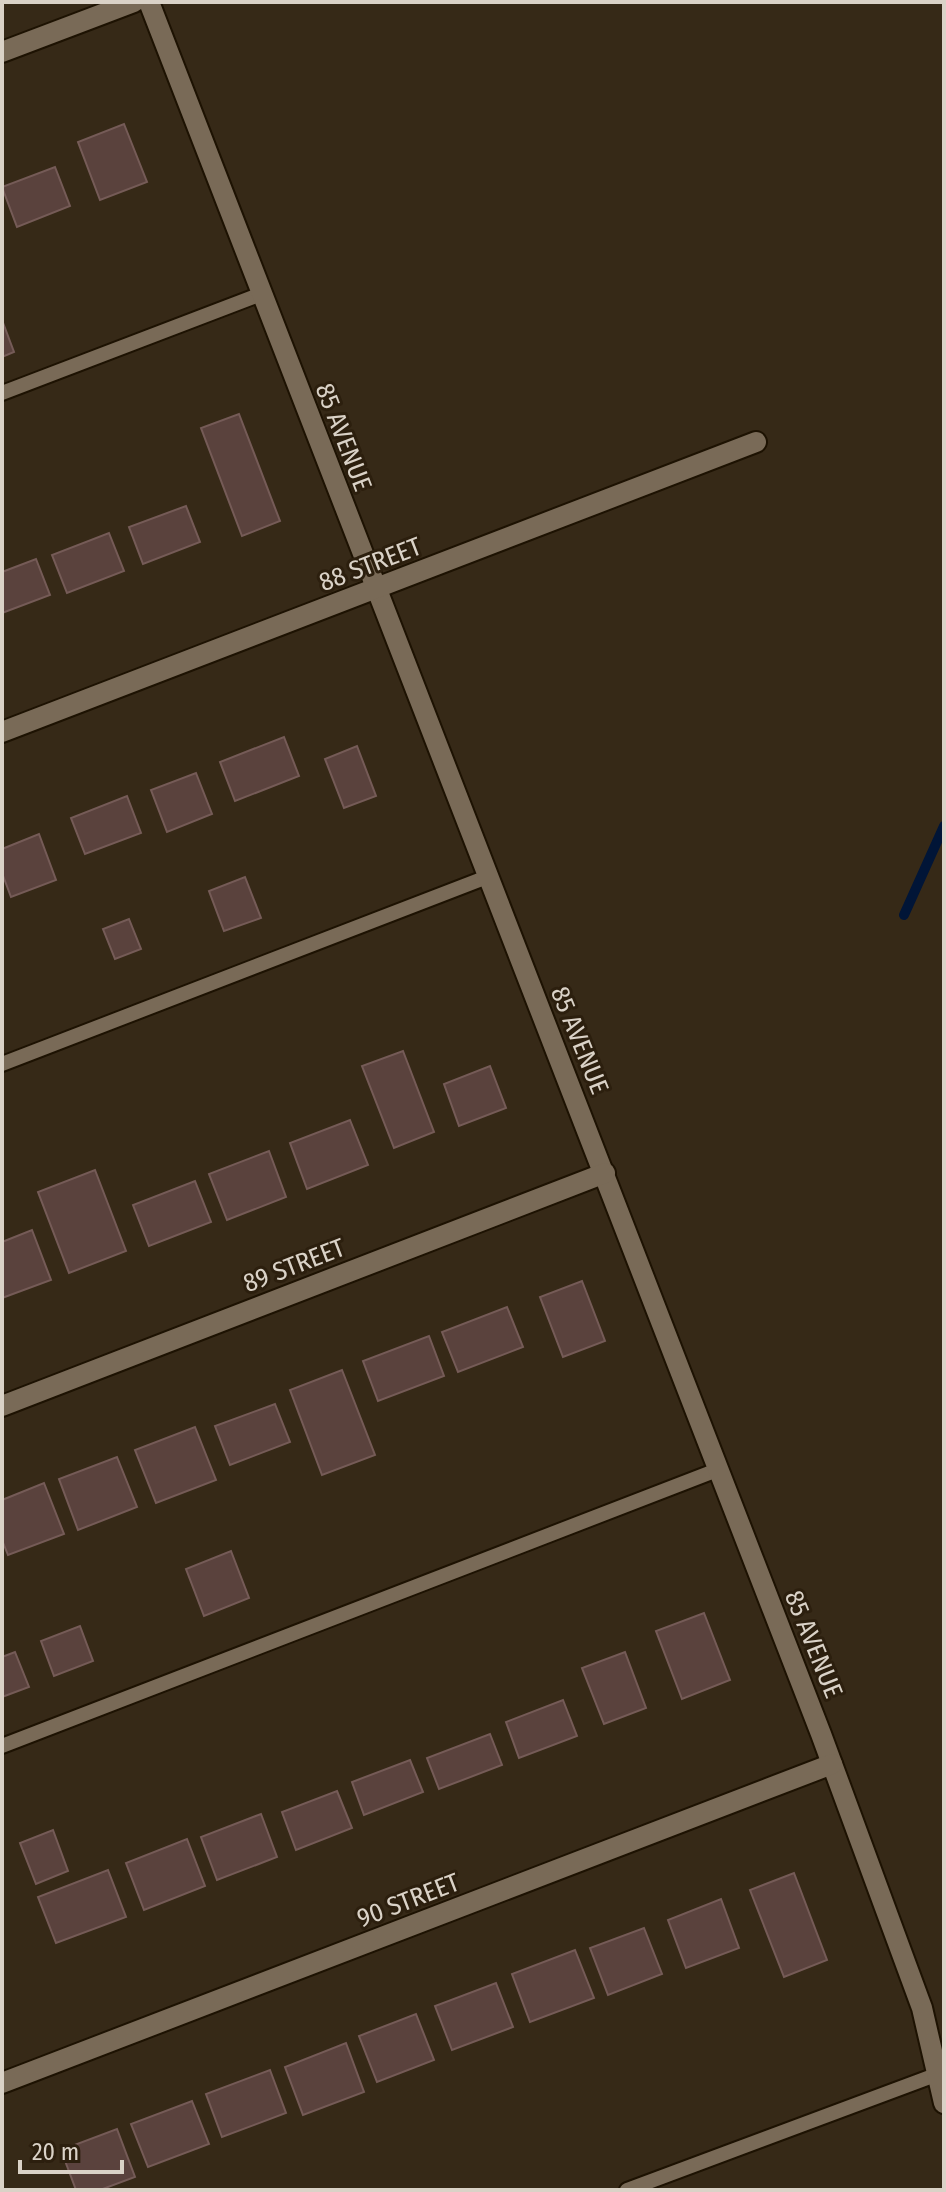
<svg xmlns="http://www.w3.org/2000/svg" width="946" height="2192" font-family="'Fira Sans Condensed',sans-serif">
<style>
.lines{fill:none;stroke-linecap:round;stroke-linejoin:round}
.stream{stroke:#011537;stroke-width:10}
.building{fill:#5a423d;stroke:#755b57;stroke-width:2}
.lane-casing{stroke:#1d1202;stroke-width:18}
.street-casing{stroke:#1d1202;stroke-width:24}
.lane{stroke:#796a57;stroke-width:14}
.street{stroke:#796a57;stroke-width:20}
.labels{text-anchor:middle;stroke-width:6;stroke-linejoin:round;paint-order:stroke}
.street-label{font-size:26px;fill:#dad2c7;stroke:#2c1f0e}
</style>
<rect width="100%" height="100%" fill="#362917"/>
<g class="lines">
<polyline class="stream" points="904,915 944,826"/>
</g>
<g class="building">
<polygon points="124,124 147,182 100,200 78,142"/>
<polygon points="55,167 70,206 17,227 2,187"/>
<polygon points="2,320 14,352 2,357"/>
<polygon points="239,414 280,521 242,536 201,428"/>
<polygon points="186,506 200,542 143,564 129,527"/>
<polygon points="109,533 124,571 67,593 52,555"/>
<polygon points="36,559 50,595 2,613 2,572"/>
<polygon points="284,737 299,776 235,801 220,762"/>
<polygon points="357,746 376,796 344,808 325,759"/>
<polygon points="196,773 212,814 167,832 151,790"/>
<polygon points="127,796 141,833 85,854 71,818"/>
<polygon points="39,834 56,880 11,897 2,873 2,849"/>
<polygon points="245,877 261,918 224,931 209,891"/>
<polygon points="129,919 141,949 115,959 103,929"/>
<polygon points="403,1051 434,1132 394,1148 362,1066"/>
<polygon points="490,1066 506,1108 459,1126 444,1084"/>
<polygon points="350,1120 368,1165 307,1189 290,1143"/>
<polygon points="269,1151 286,1197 227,1220 209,1174"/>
<polygon points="95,1170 126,1251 69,1273 38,1192"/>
<polygon points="195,1181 211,1222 149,1246 133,1205"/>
<polygon points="32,1230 51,1280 2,1298 2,1242"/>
<polygon points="582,1281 605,1341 563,1357 540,1297"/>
<polygon points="507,1307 523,1347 458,1372 442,1332"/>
<polygon points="429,1336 444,1376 378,1401 363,1361"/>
<polygon points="342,1370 375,1455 322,1475 290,1390"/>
<polygon points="275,1404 290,1442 230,1465 215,1426"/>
<polygon points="195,1427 216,1480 156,1503 135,1450"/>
<polygon points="117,1457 137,1507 78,1530 59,1479"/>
<polygon points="44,1483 64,1534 8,1555 2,1540 2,1500"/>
<polygon points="231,1551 249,1598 204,1616 186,1569"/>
<polygon points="704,1613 730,1680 682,1699 656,1631"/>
<polygon points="80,1626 93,1661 54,1676 41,1641"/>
<polygon points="15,1652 29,1687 2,1697 2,1657"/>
<polygon points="625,1652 646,1708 604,1724 582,1668"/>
<polygon points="563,1700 577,1736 519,1758 506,1722"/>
<polygon points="490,1734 502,1765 439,1789 427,1758"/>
<polygon points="410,1760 423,1792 364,1815 352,1782"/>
<polygon points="337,1791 352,1828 296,1850 282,1812"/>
<polygon points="261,1814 277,1857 217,1880 201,1837"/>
<polygon points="53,1830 68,1871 36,1884 20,1843"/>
<polygon points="187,1839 205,1886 144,1910 126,1863"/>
<polygon points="108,1870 126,1917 56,1943 38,1897"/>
<polygon points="794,1873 827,1960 784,1977 750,1890"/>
<polygon points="721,1899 739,1948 686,1968 668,1920"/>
<polygon points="644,1928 662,1974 608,1995 590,1948"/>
<polygon points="575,1950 594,1998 530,2022 512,1974"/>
<polygon points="496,1983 513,2027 452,2050 435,2006"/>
<polygon points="416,2014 434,2060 377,2082 359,2036"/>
<polygon points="346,2043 364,2092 303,2115 285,2067"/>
<polygon points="270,2070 286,2113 222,2137 206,2094"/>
<polygon points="192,2101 209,2144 148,2167 131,2124"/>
<polygon points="117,2129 135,2177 100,2190 76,2190 61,2150"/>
</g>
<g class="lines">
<g class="lane-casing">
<g id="lane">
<polyline points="2,393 261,294"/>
<polyline points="2,1064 487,877"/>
<polyline points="2,1746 717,1470"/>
<polyline points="627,2190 938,2074"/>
</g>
</g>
<g class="street-casing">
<g id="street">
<polyline points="149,2 821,1734 922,2008 944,2103"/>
<polyline points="2,52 134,2"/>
<polyline points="2,732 756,442"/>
<polyline points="2,1406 605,1173"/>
<polyline points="2,2083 832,1764"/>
</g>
</g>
<use href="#lane" class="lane"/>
<use href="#street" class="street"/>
</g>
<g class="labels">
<g class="street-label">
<text transform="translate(344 437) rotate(69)" y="9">85 AVENUE</text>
<text transform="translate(370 564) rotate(-21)" y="9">88 STREET</text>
<text transform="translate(580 1040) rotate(68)" y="9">85 AVENUE</text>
<text transform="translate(294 1265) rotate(-21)" y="9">89 STREET</text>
<text transform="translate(814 1644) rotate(68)" y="9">85 AVENUE</text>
<text transform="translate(408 1900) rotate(-21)" y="9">90 STREET</text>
</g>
</g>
<rect width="946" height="2192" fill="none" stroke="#dad2c7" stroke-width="8"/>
<path d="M20 2160v12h102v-12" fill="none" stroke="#dad2c7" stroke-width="4"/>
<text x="32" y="2160" font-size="24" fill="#dad2c7" stroke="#2c1f0e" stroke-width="6" paint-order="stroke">20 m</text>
</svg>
